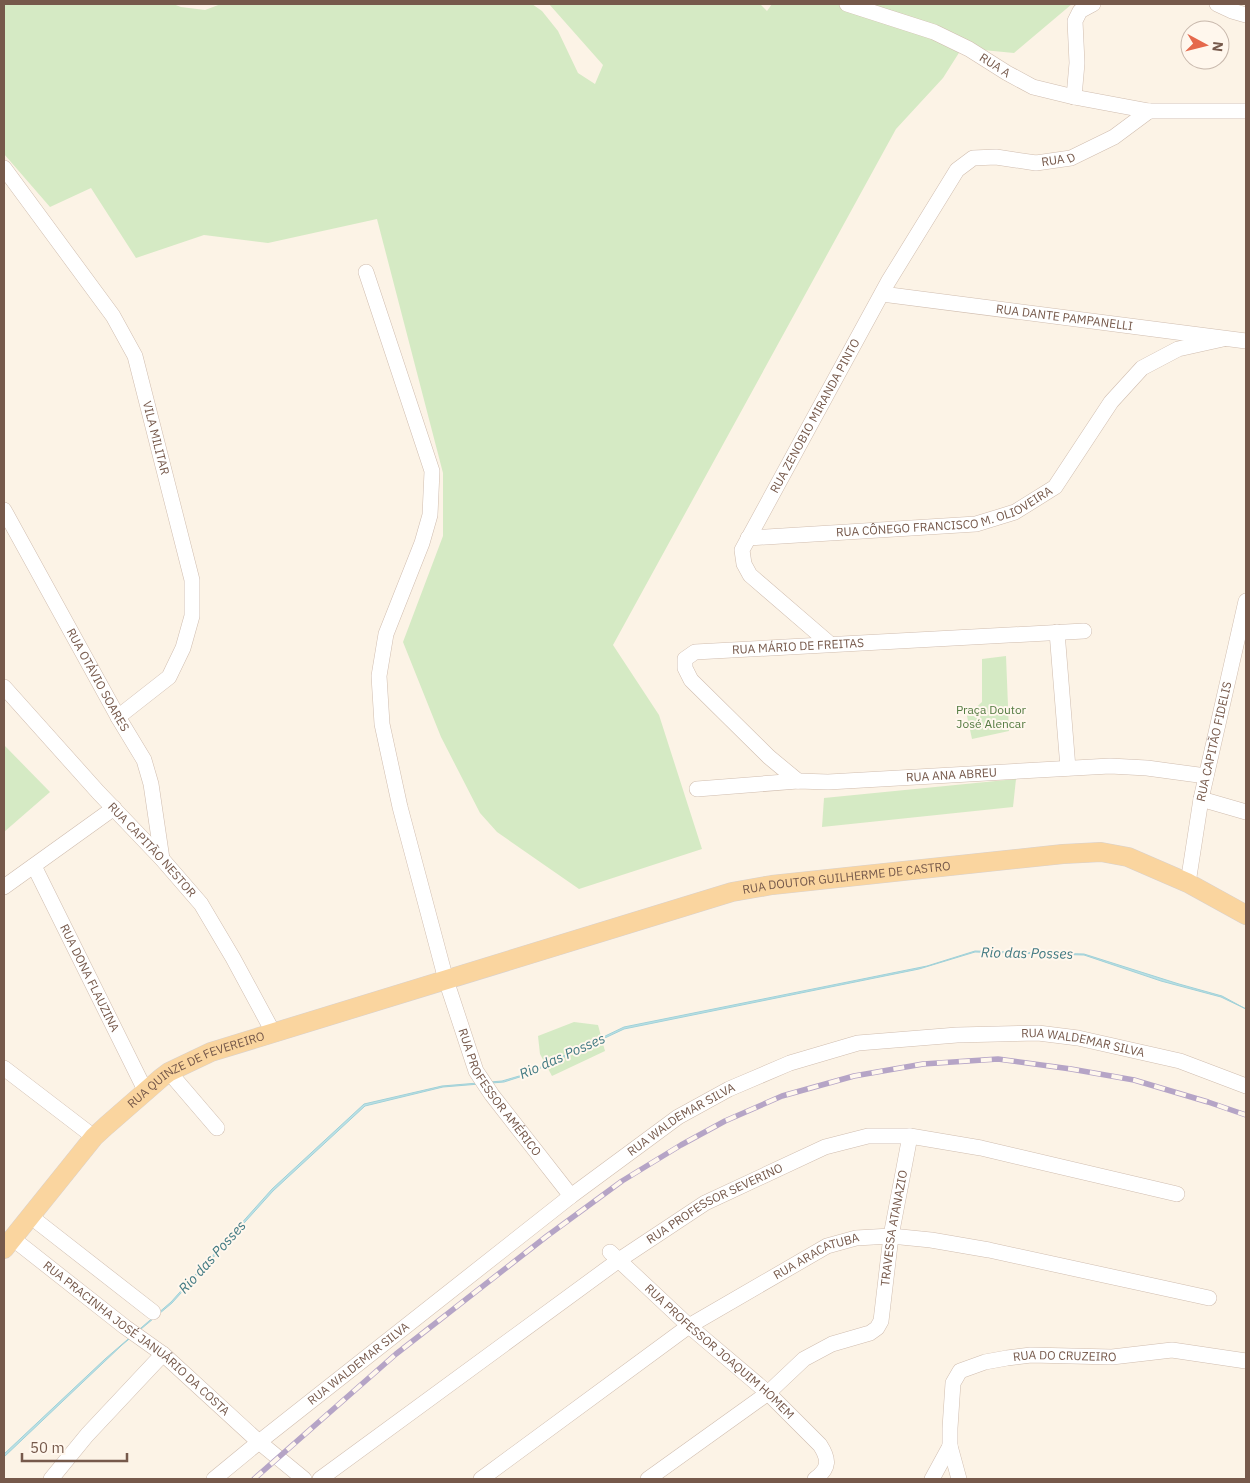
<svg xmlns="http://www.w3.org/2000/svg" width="1250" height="1483" font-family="'IBM Plex Sans',sans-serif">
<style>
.green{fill:#d5eac4}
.water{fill:#bae1e6;stroke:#a1d1d8}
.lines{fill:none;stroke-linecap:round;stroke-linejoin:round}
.minor-casing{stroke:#d0bdaf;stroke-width:16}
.major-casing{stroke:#d9d1cd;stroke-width:20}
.minor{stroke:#fff;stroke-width:15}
.major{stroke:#fad59f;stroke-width:19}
.rail-casing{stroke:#b5a4c6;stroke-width:5.5}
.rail{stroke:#fff7ed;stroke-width:4;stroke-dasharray:11;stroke-linecap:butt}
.labels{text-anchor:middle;stroke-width:4;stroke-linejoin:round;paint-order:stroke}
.street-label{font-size:12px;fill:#76594b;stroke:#fff7ed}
.park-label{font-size:12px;fill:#557b42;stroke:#fff7ed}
.water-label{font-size:14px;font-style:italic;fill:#417982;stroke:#fff7ed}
</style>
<rect width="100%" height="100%" fill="#fcf3e6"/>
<g class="green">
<polygon points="4,4 173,4 181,7 205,10 221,4 532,4 542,11 558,31 578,73 595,84 603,65 549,4 760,4 767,11 772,4 1072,4 1014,53 962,48 943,78 896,129 613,645 659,715 702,849 579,889 497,832 480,813 441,737 403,642 443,536 443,473 377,219 268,243 204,235 136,258 91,188 50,207 4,154"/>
<polygon points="1006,656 1009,731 972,739 967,716 982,702 982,659"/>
<polygon points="4,745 50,792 4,832"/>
<polygon points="1016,779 1013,807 822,827 824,798"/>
<polygon points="574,1022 598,1025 605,1051 552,1076 540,1054 538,1036"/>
</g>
<polygon class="water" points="975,951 1084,954 1179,984 1222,996 1246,1009 1221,997 1161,981 1084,955 975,952 919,969 624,1029 526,1075 504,1082 443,1087 365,1106 273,1191 172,1303 122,1345 4,1457 4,1454 105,1359 171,1302 272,1189 364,1104 442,1086 502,1081 526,1074 624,1027 927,966"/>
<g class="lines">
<g class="minor-casing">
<g id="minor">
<path id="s1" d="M847,4L934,32L969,49L1007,73L1033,87L1074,97L1149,111H1246"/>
<polyline points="1217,4 1232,11 1246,15"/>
<polyline points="1074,97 1077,63 1075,21 1080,11 1093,4"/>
<path id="s2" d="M4,168L113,316L135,356L192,580V616L183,648L169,677L118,717"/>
<path id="s3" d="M366,272L432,471L430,515L422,543L386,634L379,676L382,724L400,807L446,980L476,1071L492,1095L571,1196"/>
<path id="s4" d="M882,294L1246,341"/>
<path id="s5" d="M4,510L118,717L144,760L151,784L162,859"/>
<path id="s6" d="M748,538L976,524L1015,512L1055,487L1111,402L1142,368L1178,349L1223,339"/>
<polyline points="1057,632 1068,768"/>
<path id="s7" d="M830,644L750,575L744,564L742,550L888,282L957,170L973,158L996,157L1036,163L1071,158L1114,137L1149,111"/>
<path id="s8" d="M4,687L98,792L162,859L201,904L233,958L273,1032"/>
<path id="s9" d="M798,781L769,757L691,680L685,668V659L695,652L1084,631"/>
<path id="s10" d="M697,789L798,781L828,782L1110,766L1147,768L1206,776"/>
<polyline points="1201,799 1246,812"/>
<path id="s11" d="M34,866L145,1090"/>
<path id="s12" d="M1188,883L1201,799L1246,601"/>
<polyline points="4,887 114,808"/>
<polyline points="4,1068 94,1137"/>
<polyline points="169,1072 217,1128"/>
<polyline points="30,1216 153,1312"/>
<path id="s13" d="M12,1238L125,1327L163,1354L259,1442L304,1479"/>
<path id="s14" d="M610,1252L689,1326L768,1393L820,1445C829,1459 830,1468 815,1479"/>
<polyline points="51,1479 87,1435 163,1354"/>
<path id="s15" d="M214,1479L259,1442L571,1196L678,1117L729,1089L790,1063L858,1043L957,1035L1038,1033L1078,1038L1180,1061L1246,1086"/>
<path id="s16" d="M320,1479L619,1260L705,1203L825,1147L868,1136H910L981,1148L1177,1194"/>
<path id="s17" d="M481,1479L689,1326L827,1246L856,1238L891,1236L931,1240L989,1250L1209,1298"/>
<path id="s18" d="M648,1479L768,1393L804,1359L832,1344L870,1333L877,1328L881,1321L891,1236L910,1136"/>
<polyline points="932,1479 950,1446"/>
<path id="s19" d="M959,1479L950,1446V1428L953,1383L960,1371L985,1362L1007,1358L1031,1355L1112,1357L1172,1350L1246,1361"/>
</g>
</g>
<g class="major-casing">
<g id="major">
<path id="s20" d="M4,1249L94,1137L106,1126L161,1078L169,1072L211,1052L732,892L772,885L1063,854L1101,852L1128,857L1188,883L1246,915"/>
</g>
</g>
<use href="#minor" class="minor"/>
<use href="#major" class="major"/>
<g class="rail-casing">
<polyline id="rail" points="254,1479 396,1354 547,1236 622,1181 681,1145 725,1121 782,1096 854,1076 923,1064 998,1059 1071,1069 1134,1080 1208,1102 1246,1115"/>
</g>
<use href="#rail" class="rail"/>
</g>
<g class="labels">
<g class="street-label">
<text dy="4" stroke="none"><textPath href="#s1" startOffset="161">RUA A</textPath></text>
<text dy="4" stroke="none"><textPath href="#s7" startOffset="675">RUA D</textPath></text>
<text dy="4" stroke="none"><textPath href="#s4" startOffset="184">RUA DANTE PAMPANELLI</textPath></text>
<text dy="4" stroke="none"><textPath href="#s7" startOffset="285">RUA ZENOBIO MIRANDA PINTO</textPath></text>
<text dy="4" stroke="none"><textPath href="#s2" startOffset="314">VILA MILITAR</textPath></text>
<text dy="4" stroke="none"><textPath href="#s6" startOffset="200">RUA CÔNEGO FRANCISCO M. OLIOVEIRA</textPath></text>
<text dy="4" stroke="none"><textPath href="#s9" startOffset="285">RUA MÁRIO DE FREITAS</textPath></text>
<text dy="4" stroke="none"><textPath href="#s5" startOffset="194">RUA OTÁVIO SOARES</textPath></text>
<text dy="4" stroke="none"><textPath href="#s12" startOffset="144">RUA CAPITÃO FIDELIS</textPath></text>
<text dy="4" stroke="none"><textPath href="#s10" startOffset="255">RUA ANA ABREU</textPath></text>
<text dy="4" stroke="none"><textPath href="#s8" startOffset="220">RUA CAPITÃO NESTOR</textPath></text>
<text dy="4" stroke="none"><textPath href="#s20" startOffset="950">RUA DOUTOR GUILHERME DE CASTRO</textPath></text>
<text dy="4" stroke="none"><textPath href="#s11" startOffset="125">RUA DONA FLAUZINA</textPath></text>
<text dy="4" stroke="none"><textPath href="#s15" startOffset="1010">RUA WALDEMAR SILVA</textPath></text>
<text dy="4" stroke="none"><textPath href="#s20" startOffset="268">RUA QUINZE DE FEVEREIRO</textPath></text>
<text dy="4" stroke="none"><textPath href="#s3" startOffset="861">RUA PROFESSOR AMÉRICO</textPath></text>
<text dy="4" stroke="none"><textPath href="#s15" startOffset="590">RUA WALDEMAR SILVA</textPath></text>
<text dy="4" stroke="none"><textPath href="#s16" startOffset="482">RUA PROFESSOR SEVERINO</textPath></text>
<text dy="4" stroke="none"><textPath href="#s18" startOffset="379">TRAVESSA ATANAZIO</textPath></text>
<text dy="4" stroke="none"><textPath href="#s17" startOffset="404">RUA ARACATUBA</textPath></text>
<text dy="4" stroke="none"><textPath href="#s13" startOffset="160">RUA PRACINHA JOSÉ JANUÁRIO DA COSTA</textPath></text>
<text dy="4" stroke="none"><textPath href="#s14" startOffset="148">RUA PROFESSOR JOAQUIM HOMEM</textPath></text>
<text dy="4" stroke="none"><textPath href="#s19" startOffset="218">RUA DO CRUZEIRO</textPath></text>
<text dy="4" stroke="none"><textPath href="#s15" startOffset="185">RUA WALDEMAR SILVA</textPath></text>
</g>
<g class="park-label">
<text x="991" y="714">Praça Doutor<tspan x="991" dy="14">José Alencar</tspan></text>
</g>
<g class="water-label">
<text transform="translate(1027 953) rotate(1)" y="5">Rio das Posses</text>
<text transform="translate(562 1056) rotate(-24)" y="5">Rio das Posses</text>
<text transform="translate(212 1257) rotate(-48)" y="5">Rio das Posses</text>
</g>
</g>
<rect width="1250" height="1483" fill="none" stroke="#76594b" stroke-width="10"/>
<g transform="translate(1205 45) rotate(97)"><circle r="24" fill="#fff7ed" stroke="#c8b8ac"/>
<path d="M0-4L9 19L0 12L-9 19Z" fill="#e5694c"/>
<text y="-8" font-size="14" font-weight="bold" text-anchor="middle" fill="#76594b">N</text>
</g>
<path d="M22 1453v8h105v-8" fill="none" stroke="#76594b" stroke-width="2.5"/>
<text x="30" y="1453" font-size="15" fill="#76594b" stroke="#fff7ed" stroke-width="4" paint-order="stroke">50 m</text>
</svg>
